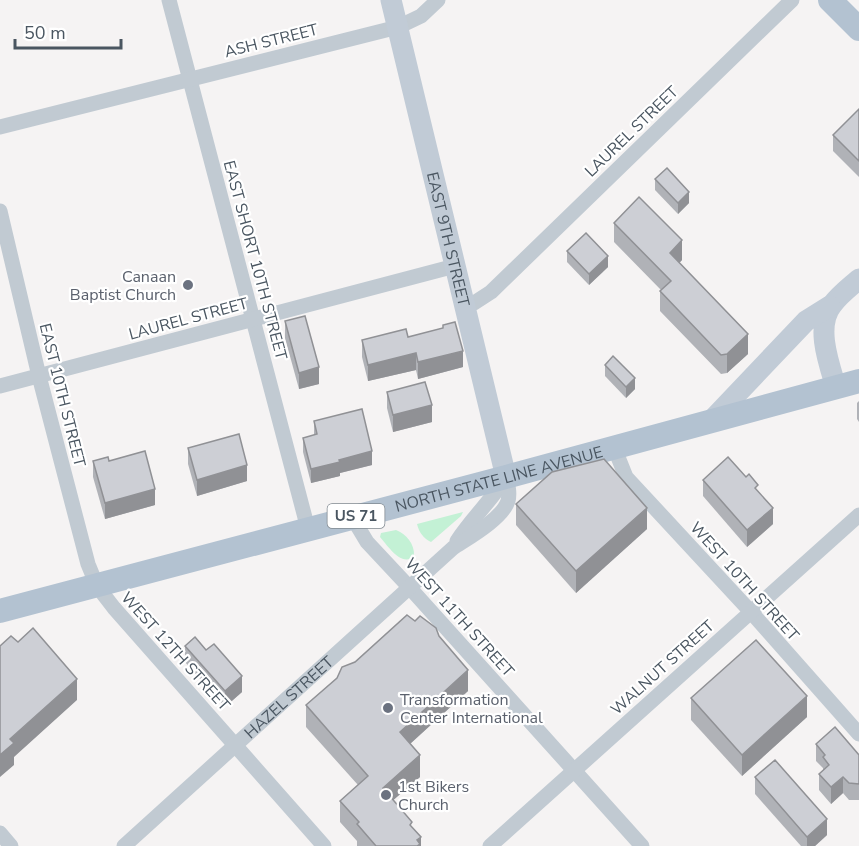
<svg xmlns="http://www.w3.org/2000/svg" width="859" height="846" font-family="'Nunito Sans',sans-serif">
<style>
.green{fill:#c3f1d5}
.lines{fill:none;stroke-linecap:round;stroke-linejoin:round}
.street{stroke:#c1cad2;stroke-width:15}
.secondary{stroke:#c1cbd6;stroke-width:21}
.primary{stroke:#b3c2d1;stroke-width:24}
.wall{fill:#b0b2b7}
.shaded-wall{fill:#909195}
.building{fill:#cdcfd5;stroke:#909195;stroke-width:1.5}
.worship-dot{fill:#6b7280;stroke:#fff;stroke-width:2}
.labels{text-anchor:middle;stroke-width:4.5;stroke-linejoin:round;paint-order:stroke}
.shield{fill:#fff;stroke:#808990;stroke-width:1.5}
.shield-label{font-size:15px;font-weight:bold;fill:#4a5661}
.street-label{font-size:16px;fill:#4a5661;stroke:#fff}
.worship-label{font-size:16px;fill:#5b616d;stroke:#fff;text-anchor:start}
</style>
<rect width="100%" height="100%" fill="#f5f3f3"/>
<g class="green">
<path d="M463,512L461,516L431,542C423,538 419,532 417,524Z"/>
<path d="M396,530C406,534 415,544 414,556C402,568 388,546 380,537L381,533Z"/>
</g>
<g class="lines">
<g class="street">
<polyline points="169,0 308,529"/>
<polyline points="0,127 398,27 421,16 438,0"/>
<polyline points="0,211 39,376 88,564 97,586 114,608 324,846"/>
<polyline points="465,306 474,303 491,292 792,0"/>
<polyline points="0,386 455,266"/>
<polyline points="614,447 626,477 751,612 859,734"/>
<polyline points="352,517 367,542 410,588 642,846"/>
<path d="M457,541C472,518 492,500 506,477"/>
<polyline points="0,833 11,846"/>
<path id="s1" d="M124,846L453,548C468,538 502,519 508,501C510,493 508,485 506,477"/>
<polyline points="490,846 859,515"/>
</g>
<g class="secondary">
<path id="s2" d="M391,0L506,477"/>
<path d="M836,387C829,364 815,326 832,305C839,295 850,287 859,279"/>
<polyline points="712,420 806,321 830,306"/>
</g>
<g class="primary">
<polyline points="830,0 859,29"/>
<path id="s3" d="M0,611L506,477L859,381"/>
</g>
</g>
<g class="wall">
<polygon points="859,109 859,177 833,151 833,135"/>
<polygon points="655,179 689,203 678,214 655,190"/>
<polygon points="614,223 682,260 679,263 748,354 727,373 721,374 660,311 660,291 661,290 614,242"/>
<polygon points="567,251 608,267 589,285 567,262"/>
<polygon points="285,321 319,384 299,389 285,338"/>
<polygon points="443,325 463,367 418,379 416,370 368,381 362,357 362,340 408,337 443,328"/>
<polygon points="605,365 635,389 626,398 605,376"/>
<polygon points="387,392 432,422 393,432 387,408"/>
<polygon points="859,401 859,422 857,419 857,403"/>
<polygon points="314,421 372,465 340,473 340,476 311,483 303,452 303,438 314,435"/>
<polygon points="188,448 247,481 197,496 188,464"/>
<polygon points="93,461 109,461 155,505 105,519 93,477"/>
<polygon points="703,480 758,492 773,524 747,547 703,496"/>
<polygon points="516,504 647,529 576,593 516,525"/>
<polygon points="185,646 242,692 225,707 185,662"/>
<polygon points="468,691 410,744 420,777 393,800 412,828 421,846 357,846 357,841 340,822 340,801 358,785 306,727 306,705"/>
<polygon points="691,698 807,717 742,776 691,720"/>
<polygon points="816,744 859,755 859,800 849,800 843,793 831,804 819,790 819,774 823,770 823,768 816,761"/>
<polygon points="755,777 827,835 815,846 801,846 755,794"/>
</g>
<g class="shaded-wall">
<polygon points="689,192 689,203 678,214 678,203"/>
<polygon points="682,240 682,260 670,273 670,253"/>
<polygon points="608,256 608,267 589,285 589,274"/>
<polygon points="748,334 748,354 727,373 727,354"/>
<polygon points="463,351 463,367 418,379 418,362"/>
<polygon points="416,353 416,370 368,381 368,365"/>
<polygon points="319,367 319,384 299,389 299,373"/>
<polygon points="635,378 635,389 626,398 626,387"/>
<polygon points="432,405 432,422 393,432 393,415"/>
<polygon points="372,451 372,465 340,473 340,476 311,483 311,469 339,460"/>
<polygon points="247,465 247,481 197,496 197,480"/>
<polygon points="155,489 155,505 105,519 105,503"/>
<polygon points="647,508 647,529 576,593 576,571"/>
<polygon points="773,508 773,524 747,547 747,530"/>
<polygon points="468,670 468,691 400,753 400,732"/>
<polygon points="242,676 242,692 225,707 225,691"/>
<polygon points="77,679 77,700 14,757 14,765 0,777 0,755 10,739"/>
<polygon points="807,696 807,717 742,776 742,755"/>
<polygon points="420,755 420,777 383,809 383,788"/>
<polygon points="843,777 843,793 831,804 831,787"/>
<polygon points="827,819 827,835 815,846 807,846 807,837"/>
<polygon points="421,837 421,846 417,846 417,840"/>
</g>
<g class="building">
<polygon points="859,109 859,161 833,135"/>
<polygon points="667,168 689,192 678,203 655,179"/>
<polygon points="639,197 682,240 670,253 748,334 727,354 721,355 660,291 671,281 614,223"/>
<polygon points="586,233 608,256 589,274 567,251"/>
<polygon points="305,316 319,367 299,373 285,321"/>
<polygon points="455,322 463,351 418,362 416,353 368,365 362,340 406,329 408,337 443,328 443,325"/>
<polygon points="613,356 635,378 626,387 605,365"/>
<polygon points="425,382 432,405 393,415 387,392"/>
<polygon points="362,409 372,451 339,460 340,462 311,469 303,438 317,434 314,421"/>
<polygon points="239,434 247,465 197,480 188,448"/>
<polygon points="145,451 155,489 105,503 93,461 108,457 109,461"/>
<polygon points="728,457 746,477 749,474 758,485 755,488 773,508 747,530 703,480"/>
<polygon points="604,459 647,508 576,571 516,504 552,472"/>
<polygon points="407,615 415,621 420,616 436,628 439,636 468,670 400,732 420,755 383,788 412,822 410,825 421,837 417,840 420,844 417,846 376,846 357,824 359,822 340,801 368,776 306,705 337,678 342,667 355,662"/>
<polygon points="33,628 77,679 10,739 14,743 0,755 0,646 11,636 18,642"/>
<polygon points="195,637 206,650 214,644 242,676 225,691 185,646"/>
<polygon points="756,640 807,696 742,755 691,698"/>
<polygon points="835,727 859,755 859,784 849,783 843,777 831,787 819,774 829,765 823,757 825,755 816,744"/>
<polygon points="775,760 827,819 807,837 755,777"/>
</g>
<g class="worship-dot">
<circle cx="188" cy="285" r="6"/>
<circle cx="388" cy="708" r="6"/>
<circle cx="386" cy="795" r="6"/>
</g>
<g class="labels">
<rect class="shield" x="327.5" y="504" width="57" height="24" rx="4.5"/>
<g class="shield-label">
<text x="356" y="521">US 71</text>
</g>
<g class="street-label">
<text transform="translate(271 40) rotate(-14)" y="6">ASH STREET</text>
<text transform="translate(631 131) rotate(-44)" y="6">LAUREL STREET</text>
<text dy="6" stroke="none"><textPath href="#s2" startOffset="246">EAST 9TH STREET</textPath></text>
<text transform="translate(256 260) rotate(75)" y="6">EAST SHORT 10TH STREET</text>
<text transform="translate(188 318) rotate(-15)" y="6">LAUREL STREET</text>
<text transform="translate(63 395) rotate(76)" y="6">EAST 10TH STREET</text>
<text dy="6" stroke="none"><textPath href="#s3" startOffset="516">NORTH STATE LINE AVENUE</textPath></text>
<text transform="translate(745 581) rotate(48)" y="6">WEST 10TH STREET</text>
<text transform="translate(460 617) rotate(48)" y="6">WEST 11TH STREET</text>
<text transform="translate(176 651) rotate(48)" y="6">WEST 12TH STREET</text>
<text transform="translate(662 667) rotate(-42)" y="6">WALNUT STREET</text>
<text dy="6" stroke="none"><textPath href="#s1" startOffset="222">HAZEL STREET</textPath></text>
</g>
<g class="worship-label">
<text x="176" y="282" text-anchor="end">Canaan<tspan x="176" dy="18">Baptist Church</tspan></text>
<text x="400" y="705">Transformation<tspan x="400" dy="18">Center International</tspan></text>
<text x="398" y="792">1st Bikers<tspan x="398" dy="18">Church</tspan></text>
</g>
</g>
<path d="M15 39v9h106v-9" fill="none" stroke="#4a5661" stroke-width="3"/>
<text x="24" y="39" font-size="18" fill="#4a5661" stroke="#ffffff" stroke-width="4.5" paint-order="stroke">50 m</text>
</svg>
